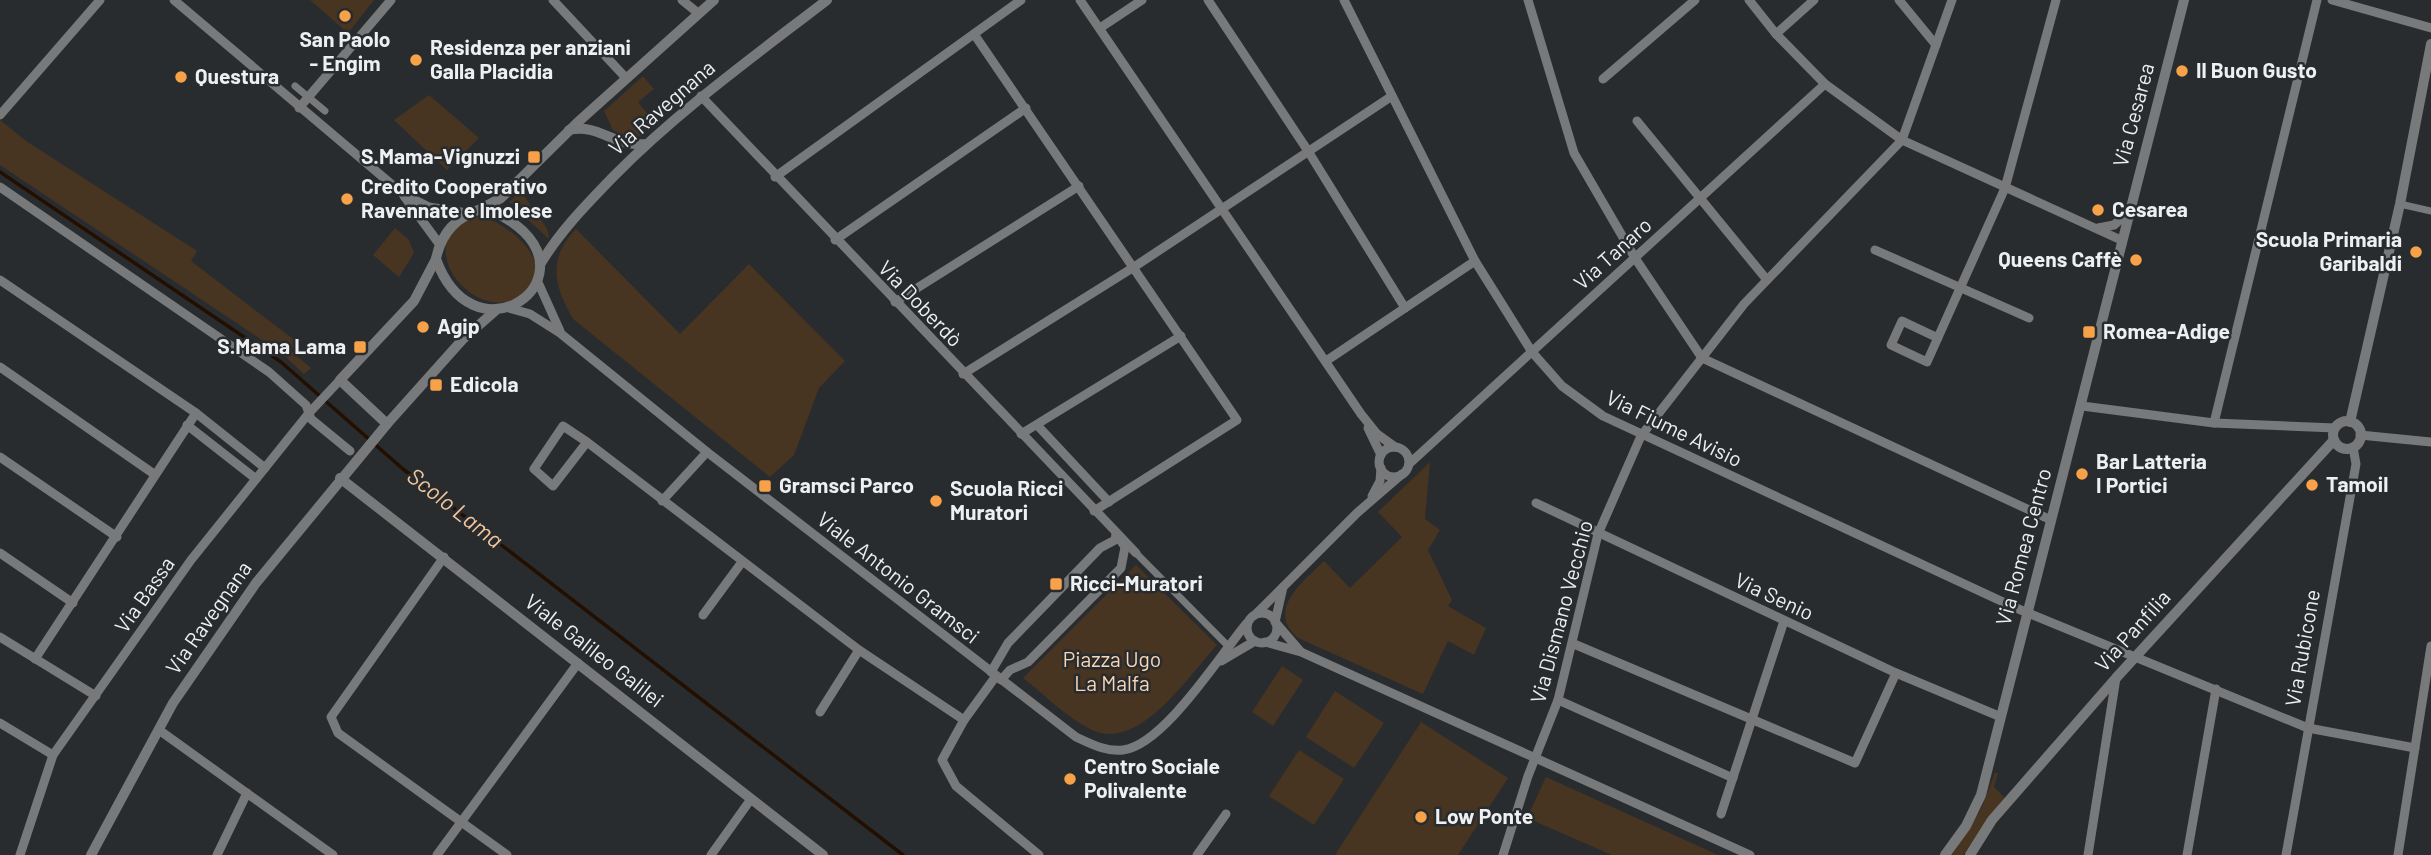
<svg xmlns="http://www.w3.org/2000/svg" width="2431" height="855" font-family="Barlow,sans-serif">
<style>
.green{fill:#473421}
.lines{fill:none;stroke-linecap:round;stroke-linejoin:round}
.stream{stroke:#220f00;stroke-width:3.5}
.pedestrian{stroke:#77797a;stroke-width:7}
.minor{stroke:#77797a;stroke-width:9}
.tertiary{stroke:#77797a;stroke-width:10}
.poi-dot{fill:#f7a248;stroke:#292c2f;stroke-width:2.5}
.labels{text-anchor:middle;stroke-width:5;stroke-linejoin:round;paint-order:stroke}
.poi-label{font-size:21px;font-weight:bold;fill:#edeff1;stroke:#292c2f;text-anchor:start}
.street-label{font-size:21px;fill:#edeff1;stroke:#292c2f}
.park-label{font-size:21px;fill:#fad6b5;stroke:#292c2f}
.water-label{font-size:23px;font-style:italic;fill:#f3c69d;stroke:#292c2f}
</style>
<rect width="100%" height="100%" fill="#292c2f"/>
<g class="green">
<polygon points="310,0 374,0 348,33"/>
<polygon points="643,76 654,89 638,102 649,116 666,104 671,109 652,125 647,120 643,124 647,129 633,141 613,130 604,111"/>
<polygon points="429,95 479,138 447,170 394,120"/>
<polygon points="0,120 26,141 197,251 191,261 297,342 291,351 311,368 304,374 280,352 0,165"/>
<path d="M522,190C528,207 551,226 549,239L509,202Z"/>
<path d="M480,216C505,222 555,259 528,288C523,293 520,299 512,301C458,315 411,229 480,216Z"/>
<polygon points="395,228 409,240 414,253 399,277 373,255"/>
<path d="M576,229L680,334L749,264L845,361L819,388L794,455L770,477L573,319C554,286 547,259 576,229Z"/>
<path d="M1430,462L1425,519L1440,530L1428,550L1452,600L1448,606L1486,628L1474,655L1448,641L1423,694L1298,638C1265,610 1303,582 1324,561L1350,588L1402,537L1378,512Z"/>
<path d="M1136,565L1217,645C1189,675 1140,752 1092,730C1067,718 1045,695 1023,678Z"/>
<polygon points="1282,666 1303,680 1273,726 1252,712"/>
<polygon points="1335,691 1384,723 1354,768 1306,737"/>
<polygon points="1421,722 1508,778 1458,855 1335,855"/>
<polygon points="1299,750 1344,779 1314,825 1269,796"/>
<polygon points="1995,773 1998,773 1994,787 2006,799 1963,855 1952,855 1981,809"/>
<polygon points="1546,777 1705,849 1718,855 1612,855 1527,818"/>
</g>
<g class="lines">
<polyline class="stream" points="0,172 281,362 403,469 903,855"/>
<g class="pedestrian">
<polyline points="295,86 325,111"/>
<polyline points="2400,204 2431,211"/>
<polyline points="1136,553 1229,647"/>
</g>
<g class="minor">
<polyline points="174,0 403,194 429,207 467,213"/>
<polyline points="553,0 626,78"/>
<polyline points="682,0 698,13"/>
<polyline points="1080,0 1361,414 1377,434 1395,447"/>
<polyline points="1208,0 1308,151 1405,308"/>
<polyline points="1344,0 1475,261 1532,352 1562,386 1603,416 2016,608 2308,728 2415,748"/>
<polyline points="1528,0 1574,153 1635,258 1702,358 2051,520"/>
<polyline points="1749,0 1776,34 1825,84 1902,140 2121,240"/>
<polyline points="1899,0 1936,45"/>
<polyline points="2332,0 2431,28"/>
<polyline points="1100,28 1142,0"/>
<polyline points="974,34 1237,420 1094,511"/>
<polyline points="1776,34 1814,0"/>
<polyline points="1603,79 1695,0"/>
<polyline points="701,96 1136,553"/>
<polyline points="299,108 391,0"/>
<polyline points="0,115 100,0"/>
<polyline points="1637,121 1767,280"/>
<polyline points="775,177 1021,0"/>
<polyline points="0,187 269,372 306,405 311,419 350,451"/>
<polyline points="404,196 440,245"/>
<polyline points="2098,228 2114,225 2129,212"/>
<polyline points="835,240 1026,108"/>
<polyline points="1875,250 2029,318"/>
<polyline points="0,280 196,413 265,468"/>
<polyline points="537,280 560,331"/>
<polyline points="895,302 1079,186"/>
<path d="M509,308L530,314L560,333L707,452L1076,737C1091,744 1106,752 1123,750C1164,745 1220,655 1247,623"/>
<polyline points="1938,338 1902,321 1891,345 1927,362 2005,188 2056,0"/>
<polyline points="1326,361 1475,261"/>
<polyline points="0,367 154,474"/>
<polyline points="963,374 1134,267 1392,96"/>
<polyline points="2082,406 2214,423 2335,428"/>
<polyline points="2214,423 2317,0"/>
<polyline points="187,425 256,479"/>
<polyline points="1037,425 1109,502"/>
<polyline points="1368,428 1381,455"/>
<polyline points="1021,434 1181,336"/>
<polyline points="2360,435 2431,442"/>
<polyline points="587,442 553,486 534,469 563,426 587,442 859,650 964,720"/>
<circle cx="1394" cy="462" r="15"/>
<polyline points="0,457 117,537"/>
<polyline points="1409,464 1825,84"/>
<polyline points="1372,496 1380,481 1381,468"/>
<polyline points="662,501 707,452"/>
<polyline points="1536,503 1896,673 2001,717"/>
<polyline points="0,553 73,603"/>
<polyline points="444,557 331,717 338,733 507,855"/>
<polyline points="1283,587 1275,622 1300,651"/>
<circle cx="1262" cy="628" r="15"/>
<polyline points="1256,614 1357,513 1402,474"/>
<polyline points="703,615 742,562"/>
<polyline points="0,637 96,696"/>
<polyline points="1265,642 1301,652 1750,855"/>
<polyline points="1574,644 1855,763 1896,673"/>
<polyline points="35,659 196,413"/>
<polyline points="1221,661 1255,641"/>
<polyline points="991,672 1008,643 1100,548 1115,540 1116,534"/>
<polyline points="996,676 964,720 942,760 956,786 1039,855"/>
<polyline points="1001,680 1010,670 1028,662 1121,568 1125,547 1121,541"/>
<polyline points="1558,700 1733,778"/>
<polyline points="820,712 859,650"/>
<polyline points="0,723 53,755"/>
<polyline points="159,730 333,855"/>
<polyline points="1721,814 1784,621"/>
<polyline points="20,855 53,755 191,560 309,413 340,380"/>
<polyline points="217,855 247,793"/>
<polyline points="437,855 578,663"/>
<polyline points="711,855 751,799"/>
<polyline points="1197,855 1226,814"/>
<polyline points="1503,855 1528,776 1558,700 1598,534 1641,436 1744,304 1902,140 1952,0"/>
<polyline points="2088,855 2116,678"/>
<polyline points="2187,855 2216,689"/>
<polyline points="2286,855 2356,464 2353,447"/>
<polyline points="2398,855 2431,646"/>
</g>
<g class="tertiary">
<path d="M569,130C599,123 613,147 646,144"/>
<path d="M481,209C498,212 510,219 523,231C582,288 472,359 436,259C441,233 456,217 481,209Z"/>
<polyline points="481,209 501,198 578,122 714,0"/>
<path d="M541,263C561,230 586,205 613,177C678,111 753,57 827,0"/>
<circle cx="2347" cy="435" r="14"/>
<polyline points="2350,422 2400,204 2431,44"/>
<polyline points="387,424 340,380 414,301 436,259"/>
<polyline points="340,478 823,855"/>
<polyline points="91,855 173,703 256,583 387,424 463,339 495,311"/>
<polyline points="1945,855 1966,826 1981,795 2184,0"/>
<polyline points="1970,855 1992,820 2116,678 2334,440"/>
</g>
</g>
<g class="poi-dot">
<circle cx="345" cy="16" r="7"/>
<circle cx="416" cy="60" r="7"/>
<circle cx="2182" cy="71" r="7"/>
<circle cx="181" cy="77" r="7"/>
<rect x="527" y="150" width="14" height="14" rx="3.5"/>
<circle cx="347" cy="199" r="7"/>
<circle cx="2098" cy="210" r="7"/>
<circle cx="2416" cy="252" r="7"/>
<circle cx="2136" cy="260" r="7"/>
<circle cx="423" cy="327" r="7"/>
<rect x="2082" y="325" width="14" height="14" rx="3.5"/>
<rect x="353" y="340" width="14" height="14" rx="3.5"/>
<rect x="429" y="378" width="14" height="14" rx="3.5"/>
<circle cx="2082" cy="474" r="7"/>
<circle cx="2312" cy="485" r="7"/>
<rect x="758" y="479" width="14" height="14" rx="3.5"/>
<circle cx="936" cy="501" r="7"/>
<rect x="1049" y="577" width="14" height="14" rx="3.5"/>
<circle cx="1070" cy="779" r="7"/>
<circle cx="1421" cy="817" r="7"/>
</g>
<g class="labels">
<g class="poi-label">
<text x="345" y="47" text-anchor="middle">San Paolo<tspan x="345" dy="24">- Engim</tspan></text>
<text x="430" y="55">Residenza per anziani<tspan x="430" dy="24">Galla Placidia</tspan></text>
<text x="2196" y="78">Il Buon Gusto</text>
<text x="195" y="84">Questura</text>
<text x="520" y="164" text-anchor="end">S.Mama-Vignuzzi</text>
<text x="361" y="194">Credito Cooperativo<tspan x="361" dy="24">Ravennate e Imolese</tspan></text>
<text x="2112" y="217">Cesarea</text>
<text x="2402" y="247" text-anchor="end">Scuola Primaria<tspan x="2402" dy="24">Garibaldi</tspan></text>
<text x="2122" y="267" text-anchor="end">Queens Caffè</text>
<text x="437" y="334">Agip</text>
<text x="2103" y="339">Romea-Adige</text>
<text x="346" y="354" text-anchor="end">S.Mama Lama</text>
<text x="450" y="392">Edicola</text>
<text x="2096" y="469">Bar Latteria<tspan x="2096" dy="24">I Portici</tspan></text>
<text x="2326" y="492">Tamoil</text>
<text x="779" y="493">Gramsci Parco</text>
<text x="950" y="496">Scuola Ricci<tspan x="950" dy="24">Muratori</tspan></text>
<text x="1070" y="591">Ricci-Muratori</text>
<text x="1084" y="774">Centro Sociale<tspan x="1084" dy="24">Polivalente</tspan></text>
<text x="1435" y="824">Low Ponte</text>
</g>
<g class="street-label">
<text transform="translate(662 108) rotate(-41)" y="7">Via Ravegnana</text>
<text transform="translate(2134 115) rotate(-75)" y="7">Via Cesarea</text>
<text transform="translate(1613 254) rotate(-42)" y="7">Via Tanaro</text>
<text transform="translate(920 304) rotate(46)" y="7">Via Doberdò</text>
<text transform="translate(1674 429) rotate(26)" y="7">Via Fiume Avisio</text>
<text transform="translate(2024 547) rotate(-75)" y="7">Via Romea Centro</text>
<text transform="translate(898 578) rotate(38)" y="7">Viale Antonio Gramsci</text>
<text transform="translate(145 595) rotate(-55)" y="7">Via Bassa</text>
<text transform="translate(1774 597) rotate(25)" y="7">Via Senio</text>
<text transform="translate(1562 612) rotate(-75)" y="7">Via Dismano Vecchio</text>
<text transform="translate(209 618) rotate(-55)" y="7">Via Ravegnana</text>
<text transform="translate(2133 631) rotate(-48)" y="7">Via Panfilia</text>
<text transform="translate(2303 648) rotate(-80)" y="7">Via Rubicone</text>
<text transform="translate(594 651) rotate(38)" y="7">Viale Galileo Galilei</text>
</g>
<g class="park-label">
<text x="1112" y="667">Piazza Ugo<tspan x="1112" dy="24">La Malfa</tspan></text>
</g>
<g class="water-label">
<text transform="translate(455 508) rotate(38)" y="8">Scolo Lama</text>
</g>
</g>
</svg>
